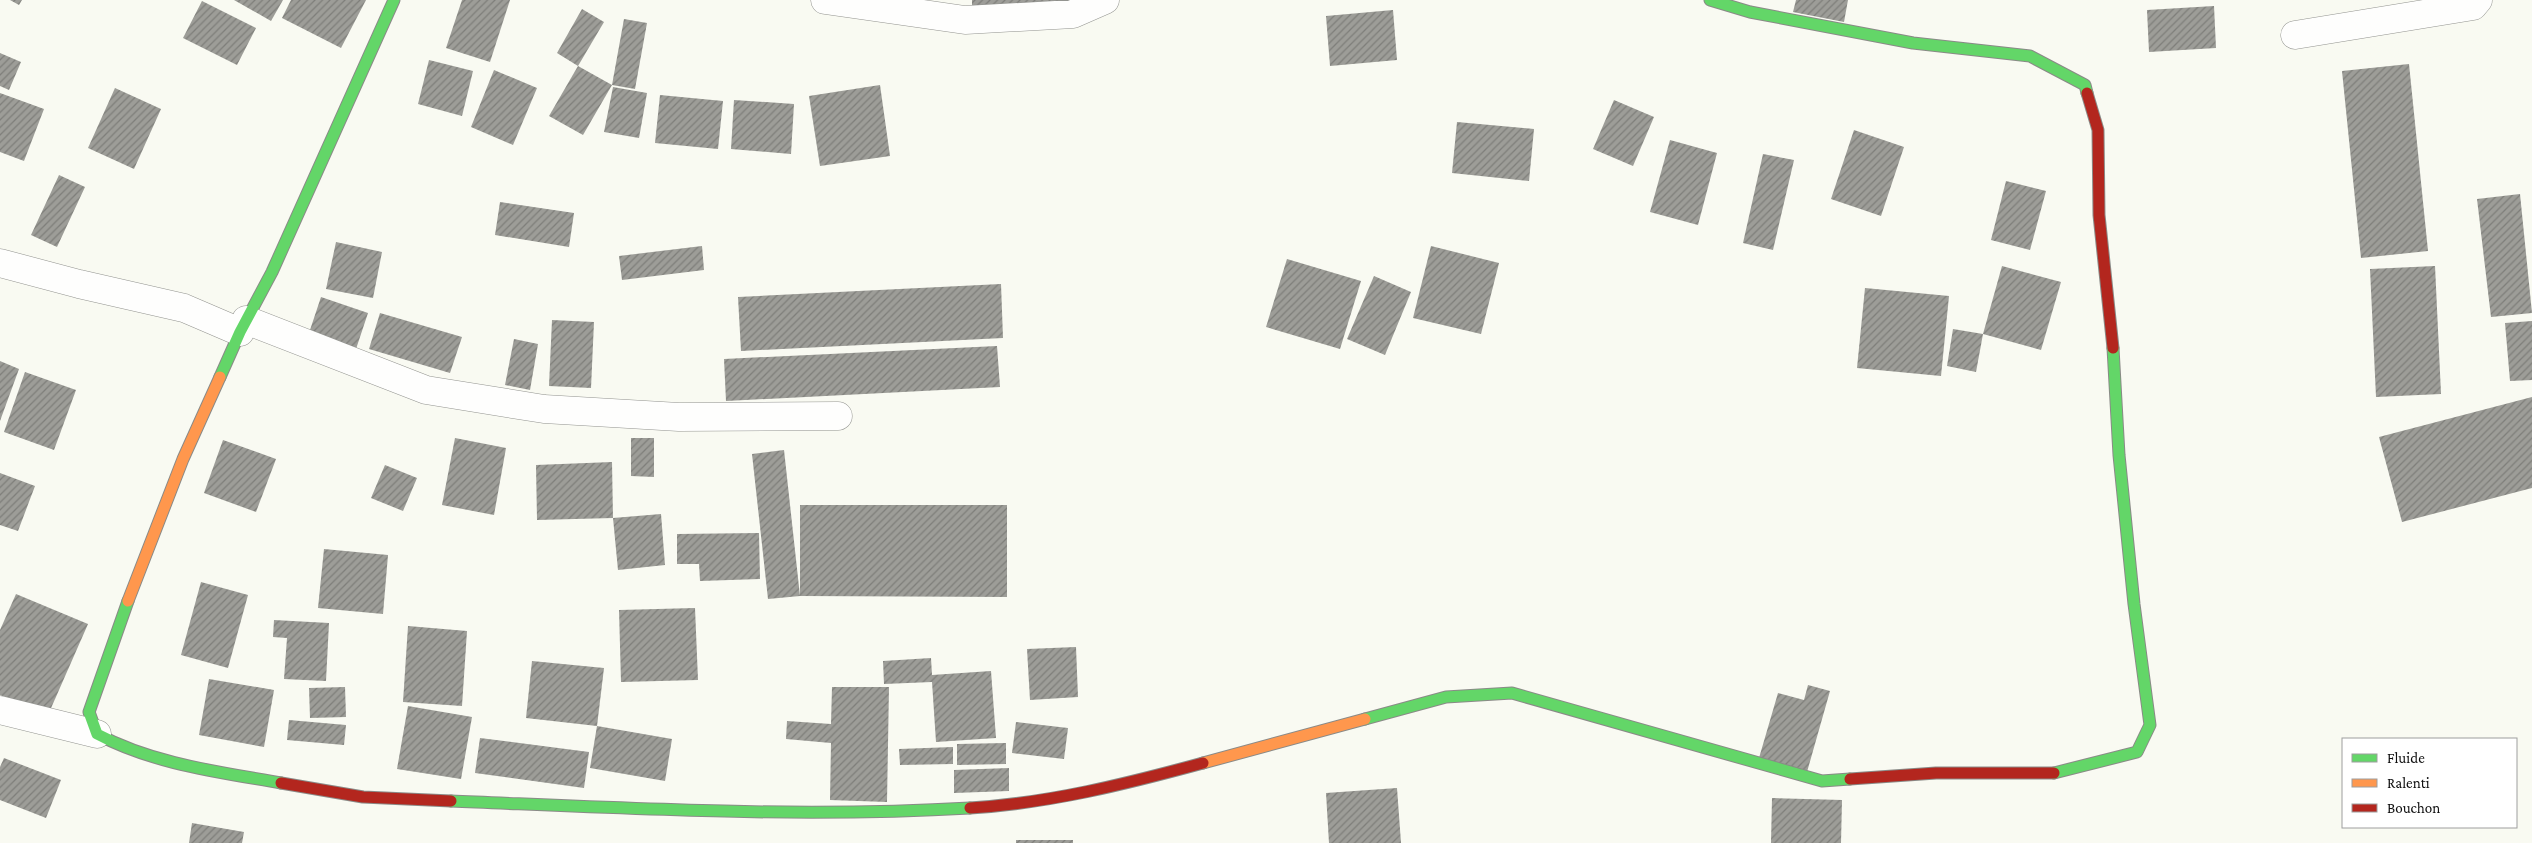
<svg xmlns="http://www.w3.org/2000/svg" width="2532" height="843" font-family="'Crimson Pro',serif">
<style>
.building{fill:url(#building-hatch)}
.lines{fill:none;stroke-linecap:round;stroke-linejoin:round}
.street-casing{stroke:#939490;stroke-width:29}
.fast-casing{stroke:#8a8a87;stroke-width:13}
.slow-casing{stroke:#8a8a87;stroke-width:13}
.jam-casing{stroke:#8a8a87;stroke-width:13}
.street{stroke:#fefefd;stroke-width:28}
.fast{stroke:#63d668;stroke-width:11}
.slow{stroke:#ff974d;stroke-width:11}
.jam{stroke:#b3261e;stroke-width:11}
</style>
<defs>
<pattern id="building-hatch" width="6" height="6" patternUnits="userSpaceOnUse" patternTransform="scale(1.25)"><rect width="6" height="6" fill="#9d9d98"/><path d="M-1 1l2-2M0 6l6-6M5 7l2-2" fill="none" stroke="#7e7e7a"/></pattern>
</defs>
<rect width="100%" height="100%" fill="#f9faf2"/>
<g class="building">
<polygon points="10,0 22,0 19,5"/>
<polygon points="234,0 283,0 271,21"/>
<polygon points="291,0 366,0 341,48 282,18"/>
<polygon points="462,0 510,0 490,62 446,48"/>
<polygon points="972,0 1086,0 972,7"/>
<polygon points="1796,0 1848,0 1844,22 1793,12"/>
<polygon points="202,1 256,28 237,65 183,38"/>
<polygon points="2214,6 2216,48 2149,52 2147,10"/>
<polygon points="582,9 604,22 578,66 557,53"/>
<polygon points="1393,10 1397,60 1330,66 1326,16"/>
<polygon points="624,19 647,23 635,89 612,85"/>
<polygon points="0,53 21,62 9,90 0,86"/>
<polygon points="429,60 473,71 462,116 418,104"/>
<polygon points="2409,64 2428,251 2361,258 2342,71"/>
<polygon points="578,66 612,85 583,135 549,116"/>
<polygon points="494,70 537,88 513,145 471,127"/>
<polygon points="880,85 890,156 820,166 809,96"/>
<polygon points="613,87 647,93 639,138 604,132"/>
<polygon points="115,88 161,109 134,169 88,148"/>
<polygon points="0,93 44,109 24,161 0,152"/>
<polygon points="660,95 723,101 718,149 655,143"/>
<polygon points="734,100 794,104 791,154 731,149"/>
<polygon points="1614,100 1654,117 1633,166 1593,149"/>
<polygon points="1457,122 1534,129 1529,181 1452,173"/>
<polygon points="1854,130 1904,147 1881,216 1831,199"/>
<polygon points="1670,140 1717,153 1698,225 1650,212"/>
<polygon points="1763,154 1794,160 1773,250 1743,243"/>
<polygon points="59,175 85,187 57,247 31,235"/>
<polygon points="2006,181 2046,191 2030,250 1991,240"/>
<polygon points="2520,194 2532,313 2491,317 2477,199"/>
<polygon points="500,202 574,213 569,247 495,235"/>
<polygon points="336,242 382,252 373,298 326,289"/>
<polygon points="702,246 704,270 622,280 619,256"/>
<polygon points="1431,246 1499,263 1481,334 1413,318"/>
<polygon points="1287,259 1361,281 1340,349 1266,327"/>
<polygon points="2002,266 2061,282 2041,350 1983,334"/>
<polygon points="2435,266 2441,394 2376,397 2370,269"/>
<polygon points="1374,276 1411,292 1385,355 1347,339"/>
<polygon points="1001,284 1003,338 741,351 738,297"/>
<polygon points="1865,288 1949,296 1941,376 1857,368"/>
<polygon points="321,297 368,313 356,349 309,333"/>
<polygon points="380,313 462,337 450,373 369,349"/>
<polygon points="552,320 594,322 591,388 549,386"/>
<polygon points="2532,321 2532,380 2510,381 2505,323"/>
<polygon points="1953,329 1983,334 1976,372 1947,366"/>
<polygon points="514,339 538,344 530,390 505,385"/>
<polygon points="997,346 1000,387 726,401 724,359"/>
<polygon points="0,361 19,369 0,421"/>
<polygon points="25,372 76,390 54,450 4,432"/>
<polygon points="2532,397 2532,488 2402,522 2379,437"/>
<polygon points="455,438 506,448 494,515 442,505"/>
<polygon points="631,438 654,438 654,477 631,476"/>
<polygon points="223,440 276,459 256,512 204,493"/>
<polygon points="784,450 800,596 768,599 752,454"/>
<polygon points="612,462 613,518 537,520 536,465"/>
<polygon points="385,465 417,478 403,511 371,498"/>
<polygon points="0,473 35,486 18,531 0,525"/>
<polygon points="800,505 1007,505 1007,597 800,596"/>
<polygon points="661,514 665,565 618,570 613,518"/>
<polygon points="759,533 760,579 700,581 699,564 677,564 677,534"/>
<polygon points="324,549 388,555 383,614 318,608"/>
<polygon points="201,582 248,595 228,668 181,655"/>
<polygon points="16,594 88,624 48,715 0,695 0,630"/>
<polygon points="695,608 698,680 621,682 619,610"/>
<polygon points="274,620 329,623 326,681 284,679 287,638 273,637"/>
<polygon points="408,626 467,631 462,706 403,702"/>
<polygon points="1076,647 1078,697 1030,700 1027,649"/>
<polygon points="931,658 932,675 991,671 996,738 936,742 932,682 884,684 883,661"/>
<polygon points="532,661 604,668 597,726 526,718"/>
<polygon points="209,679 274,690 264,747 199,735"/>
<polygon points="1808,685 1830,691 1807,772 1759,758 1778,693 1804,700"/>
<polygon points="345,687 346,717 310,718 309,688"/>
<polygon points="832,687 889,687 887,802 830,800 831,743 786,739 787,721 831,724"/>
<polygon points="408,706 472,717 461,779 397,769"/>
<polygon points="289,720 346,725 344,745 287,740"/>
<polygon points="1016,722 1068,728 1064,759 1012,753"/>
<polygon points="597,726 672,739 665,781 590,768"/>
<polygon points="480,738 589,752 584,788 475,773"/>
<polygon points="1006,743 1006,764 957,765 957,744"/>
<polygon points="953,747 953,764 900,765 899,749"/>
<polygon points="4,758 61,780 46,818 0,800 0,767"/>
<polygon points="1009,768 1009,791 954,793 954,770"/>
<polygon points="1397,788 1401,843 1329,843 1326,793"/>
<polygon points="1772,798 1842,800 1841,843 1771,843"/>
<polygon points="192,823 244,832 242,843 189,843"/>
<rect x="1016" y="840" width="57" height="3"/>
</g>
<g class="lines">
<g class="street-casing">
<g id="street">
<polyline points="825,0 965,20 1073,14 1105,0"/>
<polyline points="2295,35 2473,6 2478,0"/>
<polyline points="0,263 79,284 184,308 240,332"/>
<polyline points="246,320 426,390 544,409 679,417 838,416"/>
<polyline points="0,710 97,734"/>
</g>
</g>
<g class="fast-casing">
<g id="fast">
<polyline points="1710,0 1750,12 1913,43 2030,56 2085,85 2087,93"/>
<polyline points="220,377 240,332 272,272 394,0"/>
<path d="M128,601L89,712L97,734C153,764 219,772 281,783"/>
<polyline points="1365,719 1446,697 1512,693 1822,781 1850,779"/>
<polyline points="2054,773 2137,752 2150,725 2134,604 2119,455 2113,348"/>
<path d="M451,801C624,808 797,818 970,808"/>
</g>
</g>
<g class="slow-casing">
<g id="slow">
<polyline points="128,601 183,459 220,377"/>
<polyline points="1203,763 1365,719"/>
</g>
</g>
<g class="jam-casing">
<g id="jam">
<polyline points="2087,93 2098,130 2099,215 2113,348"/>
<polyline points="1850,779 1936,773 2054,773"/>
<polyline points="281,783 363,797 451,801"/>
<path d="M970,808C1050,803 1126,784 1203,763"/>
</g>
</g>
<use href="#street" class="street"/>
<use href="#fast" class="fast"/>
<use href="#slow" class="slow"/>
<use href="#jam" class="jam"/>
</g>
<rect x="2342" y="738" width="175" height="90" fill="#ffffff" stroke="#9e9e9e"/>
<rect x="2352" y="754" width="25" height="8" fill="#63d668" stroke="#9e9e9e"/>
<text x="2387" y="763" font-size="15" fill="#0d0d0d">Fluide</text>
<rect x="2352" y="779" width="25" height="8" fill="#ff974d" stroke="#9e9e9e"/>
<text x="2387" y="788" font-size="15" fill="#0d0d0d">Ralenti</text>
<rect x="2352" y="804" width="25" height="8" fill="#b3261e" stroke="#9e9e9e"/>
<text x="2387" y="813" font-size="15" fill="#0d0d0d">Bouchon</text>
</svg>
